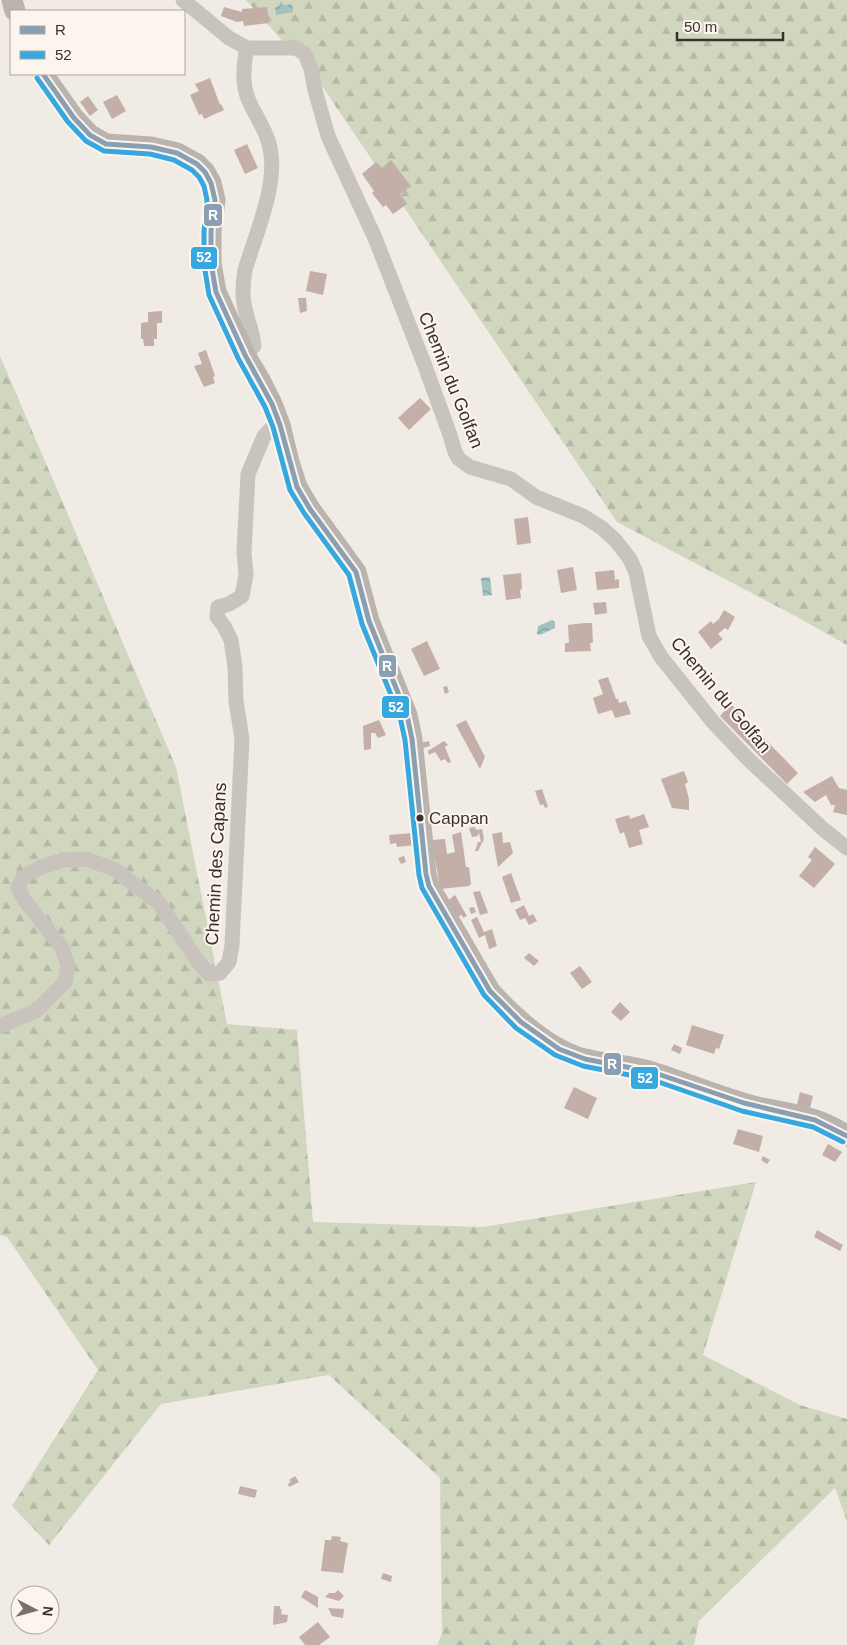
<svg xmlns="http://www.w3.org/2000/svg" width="847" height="1645" font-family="Arial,sans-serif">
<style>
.forest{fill:url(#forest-firs)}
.water{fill:url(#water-waves)}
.building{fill:#c3afa7}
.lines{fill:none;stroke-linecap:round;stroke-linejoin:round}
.minor{stroke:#c9c3be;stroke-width:15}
.secondary{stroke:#bab3ae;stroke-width:21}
.bus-1-casing{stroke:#fbf5ee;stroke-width:9}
.bus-2-casing{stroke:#fbf5ee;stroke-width:9}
.bus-1{stroke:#8b9fb3;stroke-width:5}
.bus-2{stroke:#36a8df;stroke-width:5}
.bus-dot{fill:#3b302b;stroke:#fbf5ee;stroke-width:2}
.labels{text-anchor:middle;stroke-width:4;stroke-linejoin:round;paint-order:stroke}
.bus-label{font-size:17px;fill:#3b302b;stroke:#fbf5ee;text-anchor:start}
.street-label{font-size:18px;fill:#3b302b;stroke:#fbf5ee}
.line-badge{stroke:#fbf5ee;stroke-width:2}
.badge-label{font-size:14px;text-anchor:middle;font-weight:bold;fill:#fff}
</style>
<defs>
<pattern id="forest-firs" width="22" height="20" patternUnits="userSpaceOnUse" patternTransform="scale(1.25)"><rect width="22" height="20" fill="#d1d6bf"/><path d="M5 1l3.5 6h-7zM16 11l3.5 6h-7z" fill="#b4b8a4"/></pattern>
<pattern id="water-waves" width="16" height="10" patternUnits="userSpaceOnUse" patternTransform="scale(1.25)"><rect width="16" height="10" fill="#a1c2c1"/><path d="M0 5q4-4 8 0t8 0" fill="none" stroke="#849e9d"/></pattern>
</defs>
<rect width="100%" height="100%" fill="#f0ebe5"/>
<g class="forest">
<polygon points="246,0 847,0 847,645 797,617 617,522 320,83"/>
<polygon points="0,356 176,767 227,1024 297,1030 313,1222 483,1227 756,1182 703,1355 800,1405 847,1419 847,1521 835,1488 699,1621 694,1645 437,1645 442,1634 440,1478 329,1375 161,1404 49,1545 12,1506 98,1370 7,1237 0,1235"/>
</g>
<g class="water">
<polygon points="292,4 293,12 276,15 275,7"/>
<polygon points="490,577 492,595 483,596 481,578"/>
<polygon points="552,620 555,622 555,628 540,635 537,634 538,626"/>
</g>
<g class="building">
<polygon points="224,7 242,12 242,9 267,7 269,23 244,26 243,21 237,22 221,16"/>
<polygon points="210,78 220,105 221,104 224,110 204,119 202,114 199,115 190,95 199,91 195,84"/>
<polygon points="117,95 126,111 112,119 103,102"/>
<polygon points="88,96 98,110 90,116 80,102"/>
<polygon points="247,144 258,168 245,174 234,150"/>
<polygon points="391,160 411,186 400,194 407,204 393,214 386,205 383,207 372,193 374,191 362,174 376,162 382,168"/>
<polygon points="310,271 327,274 323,295 306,291"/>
<polygon points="298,298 306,298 307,311 300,313"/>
<polygon points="162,311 162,323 157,323 157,339 154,339 154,346 144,346 143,339 141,339 141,323 148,322 148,312"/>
<polygon points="206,350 215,376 213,377 215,383 204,387 194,366 202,364 198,353"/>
<polygon points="420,398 431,409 409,430 398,418"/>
<polygon points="528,517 531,543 517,545 514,519"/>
<polygon points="573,567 577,590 561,593 557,570"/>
<polygon points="614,570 615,580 619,579 619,588 597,590 595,572"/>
<polygon points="521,573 522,589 520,590 521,598 506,600 503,575"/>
<polygon points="606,602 607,613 595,615 593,603"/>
<polygon points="724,610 735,617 728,630 725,628 718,634 723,639 711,649 698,632 711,621 713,624 719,619"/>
<polygon points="584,623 592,623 593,643 590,643 591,651 565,652 565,643 569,643 568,625"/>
<polygon points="427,641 440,669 424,676 411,649"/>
<polygon points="608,677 616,699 618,699 619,703 626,701 631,714 615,718 612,710 598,714 593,698 603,694 598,680"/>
<polygon points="447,686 449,692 445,694 443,687"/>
<polygon points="731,704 798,773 787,784 720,716"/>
<polygon points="379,720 386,735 378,738 375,733 371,733 371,749 364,750 363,726"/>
<polygon points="466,720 485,757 480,769 456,725"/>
<polygon points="429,741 430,746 420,749 420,743"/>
<polygon points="444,741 448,745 445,747 451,762 448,763 445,759 441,761 435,752 429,755 428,751"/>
<polygon points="684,771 688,782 685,784 689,799 689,810 672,808 661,779"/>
<polygon points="832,776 839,788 847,790 847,815 833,812 835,805 831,805 826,795 815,802 803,792"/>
<polygon points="542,789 548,807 545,808 543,804 540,805 535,791"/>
<polygon points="644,814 649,827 639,830 643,844 629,848 624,832 620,834 615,819 629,815 630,819"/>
<polygon points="475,827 476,830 482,829 484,839 478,851 475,851 478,842 481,842 479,833 478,834 478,836 472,837 469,828"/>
<polygon points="461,832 466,867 469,867 471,884 469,886 440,889 432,840 445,839 447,854 455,852 452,835"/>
<polygon points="502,832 503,843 510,842 513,853 498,867 492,834"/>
<polygon points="413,833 415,845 397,847 396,843 390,844 389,835"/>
<polygon points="815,847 835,864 814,888 799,876 812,860 808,857"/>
<polygon points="404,856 406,862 401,864 398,858"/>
<polygon points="511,873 521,900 511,903 502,877"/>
<polygon points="480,891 488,913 480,915 473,892"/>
<polygon points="455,895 467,916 463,918 462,915 455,917 446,902"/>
<polygon points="524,905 529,916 533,914 537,921 529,925 525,918 520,920 515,910"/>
<polygon points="474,907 476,912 471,914 469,908"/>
<polygon points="477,917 484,932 492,929 497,946 489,949 485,935 479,938 471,920"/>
<polygon points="529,953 539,961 534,966 524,958"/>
<polygon points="580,966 592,982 582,989 570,973"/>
<polygon points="620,1002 630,1012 621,1021 611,1012"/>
<polygon points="692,1025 724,1035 719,1049 716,1048 714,1054 686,1045"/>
<polygon points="674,1044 682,1048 680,1054 671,1050"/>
<polygon points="574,1087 597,1098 588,1119 564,1108"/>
<polygon points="800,1092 813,1096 810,1108 797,1105"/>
<polygon points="738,1129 763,1136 759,1152 733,1144"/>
<polygon points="828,1144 842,1152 835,1162 822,1155"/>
<polygon points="763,1156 770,1160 767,1164 761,1160"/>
<polygon points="817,1230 843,1245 840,1251 814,1237"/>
<polygon points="295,1476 299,1482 289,1487 288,1484 291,1482 289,1480"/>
<polygon points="240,1486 257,1490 255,1498 238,1494"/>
<polygon points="332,1536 341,1537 340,1541 348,1543 343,1573 321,1571 325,1540 331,1540"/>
<polygon points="383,1573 392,1576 391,1582 381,1579"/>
<polygon points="305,1590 318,1597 318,1608 301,1597"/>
<polygon points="338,1590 344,1596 339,1601 325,1597 329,1593 335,1593"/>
<polygon points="274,1606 280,1606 280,1609 282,1609 281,1614 288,1615 287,1622 273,1625"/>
<polygon points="328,1608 344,1609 343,1618 332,1616"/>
<polygon points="318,1622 330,1637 319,1645 305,1645 299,1637"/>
</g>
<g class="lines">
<g class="minor">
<polyline points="183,0 229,38 247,48 296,48 305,54 311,69 315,90 328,136 375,238 425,366 450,435 455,452 459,459 470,467 511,479 536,497 583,516 602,528 616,541 630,559 636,573 649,636 661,657 713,722 748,759 823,829 847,848"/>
<path d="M245,355L254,346C253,331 246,318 244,303C242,292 243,281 245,270C255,236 276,189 271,154C269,134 257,119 249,101C242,86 243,65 247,48"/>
<polyline points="0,1026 36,1011 65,982 68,966 62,948 23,898 18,887 23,877 41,867 64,860 86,859 114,869 159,903 199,963 209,974 220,973 229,962 232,945 242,739 236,701 235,667 231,640 224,626 217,617 218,607 229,604 242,596 246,575 244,552 248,474 264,436 272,428 280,425"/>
</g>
<g class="secondary">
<polyline points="12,0 15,11"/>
<path d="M43,74L74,118L90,135L106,144L151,147L177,153L197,164L205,172L211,183L215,200L211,231V263L216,292L245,355L260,380L272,404L280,425L289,462L297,487L310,509L356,572L369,621L407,715L412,739L426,874L429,886L490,991C513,1017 551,1051 585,1059C607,1065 630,1065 652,1072C687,1083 721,1098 757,1107C790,1114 819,1116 847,1136"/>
</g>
<g class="bus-1-casing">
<polyline id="bus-1" points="43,74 74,118 90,135 106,144 151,147 177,153 197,164 205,172 211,183 215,200 211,231 211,263 216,292 245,355 272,404 280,425 297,487 310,509 356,572 369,621 407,715 412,739 426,874 429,886 490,991 521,1022 559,1049 585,1059 652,1072 744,1103 815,1120 847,1136"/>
</g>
<g class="bus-2-casing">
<polyline id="bus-2" points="37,78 68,122 86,141 104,151 150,154 174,160 192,170 199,177 204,186 207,200 204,231 204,264 209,295 238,358 265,407 273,427 290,490 304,513 349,575 362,624 400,717 405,740 419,875 422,888 484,995 516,1028 555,1055 583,1066 650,1079 742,1111 813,1127 843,1142"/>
</g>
<use href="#bus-1" class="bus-1"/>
<use href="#bus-2" class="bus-2"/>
</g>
<circle class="bus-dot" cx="420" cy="818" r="4.5"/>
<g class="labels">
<g class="bus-label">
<text x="429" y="824">Cappan</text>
</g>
<g class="street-label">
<text transform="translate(451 380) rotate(68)" y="6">Chemin du Golfan</text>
<text transform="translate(721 695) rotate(50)" y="6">Chemin du Golfan</text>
<text transform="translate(216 864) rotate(-87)" y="6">Chemin des Capans</text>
</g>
</g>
<g class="line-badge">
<rect x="203" y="203" width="20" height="24" rx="5" fill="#8b9fb3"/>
<rect x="190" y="246" width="28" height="24" rx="5" fill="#36a8df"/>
<rect x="378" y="654" width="19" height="24" rx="5" fill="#8b9fb3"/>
<rect x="381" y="695" width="29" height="24" rx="5" fill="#36a8df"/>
<rect x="603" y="1052" width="19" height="24" rx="5" fill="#8b9fb3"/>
<rect x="630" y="1066" width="29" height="24" rx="5" fill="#36a8df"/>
</g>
<g class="badge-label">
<text x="213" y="220">R</text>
<text x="204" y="262">52</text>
<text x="387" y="671">R</text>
<text x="396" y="712">52</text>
<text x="612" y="1069">R</text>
<text x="645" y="1083">52</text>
</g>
<rect x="10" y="10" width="175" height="65" fill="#fbf5ee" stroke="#aea6a0"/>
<rect x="20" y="26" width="25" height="8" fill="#8b9fb3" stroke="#aea6a0"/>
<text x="55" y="35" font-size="15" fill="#3b302b">R</text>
<rect x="20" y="51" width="25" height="8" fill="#36a8df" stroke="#aea6a0"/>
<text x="55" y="60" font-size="15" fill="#3b302b">52</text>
<g transform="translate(35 1610) rotate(96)"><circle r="24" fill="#fbf5ee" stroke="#aea6a0"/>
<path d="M0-4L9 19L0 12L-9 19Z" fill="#7a716c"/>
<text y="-8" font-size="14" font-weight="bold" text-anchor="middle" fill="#3b302b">N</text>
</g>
<path d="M677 32v8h106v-8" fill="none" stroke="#3b302b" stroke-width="2.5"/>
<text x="684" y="32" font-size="15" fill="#3b302b" stroke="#fbf5ee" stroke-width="4" paint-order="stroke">50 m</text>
</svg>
